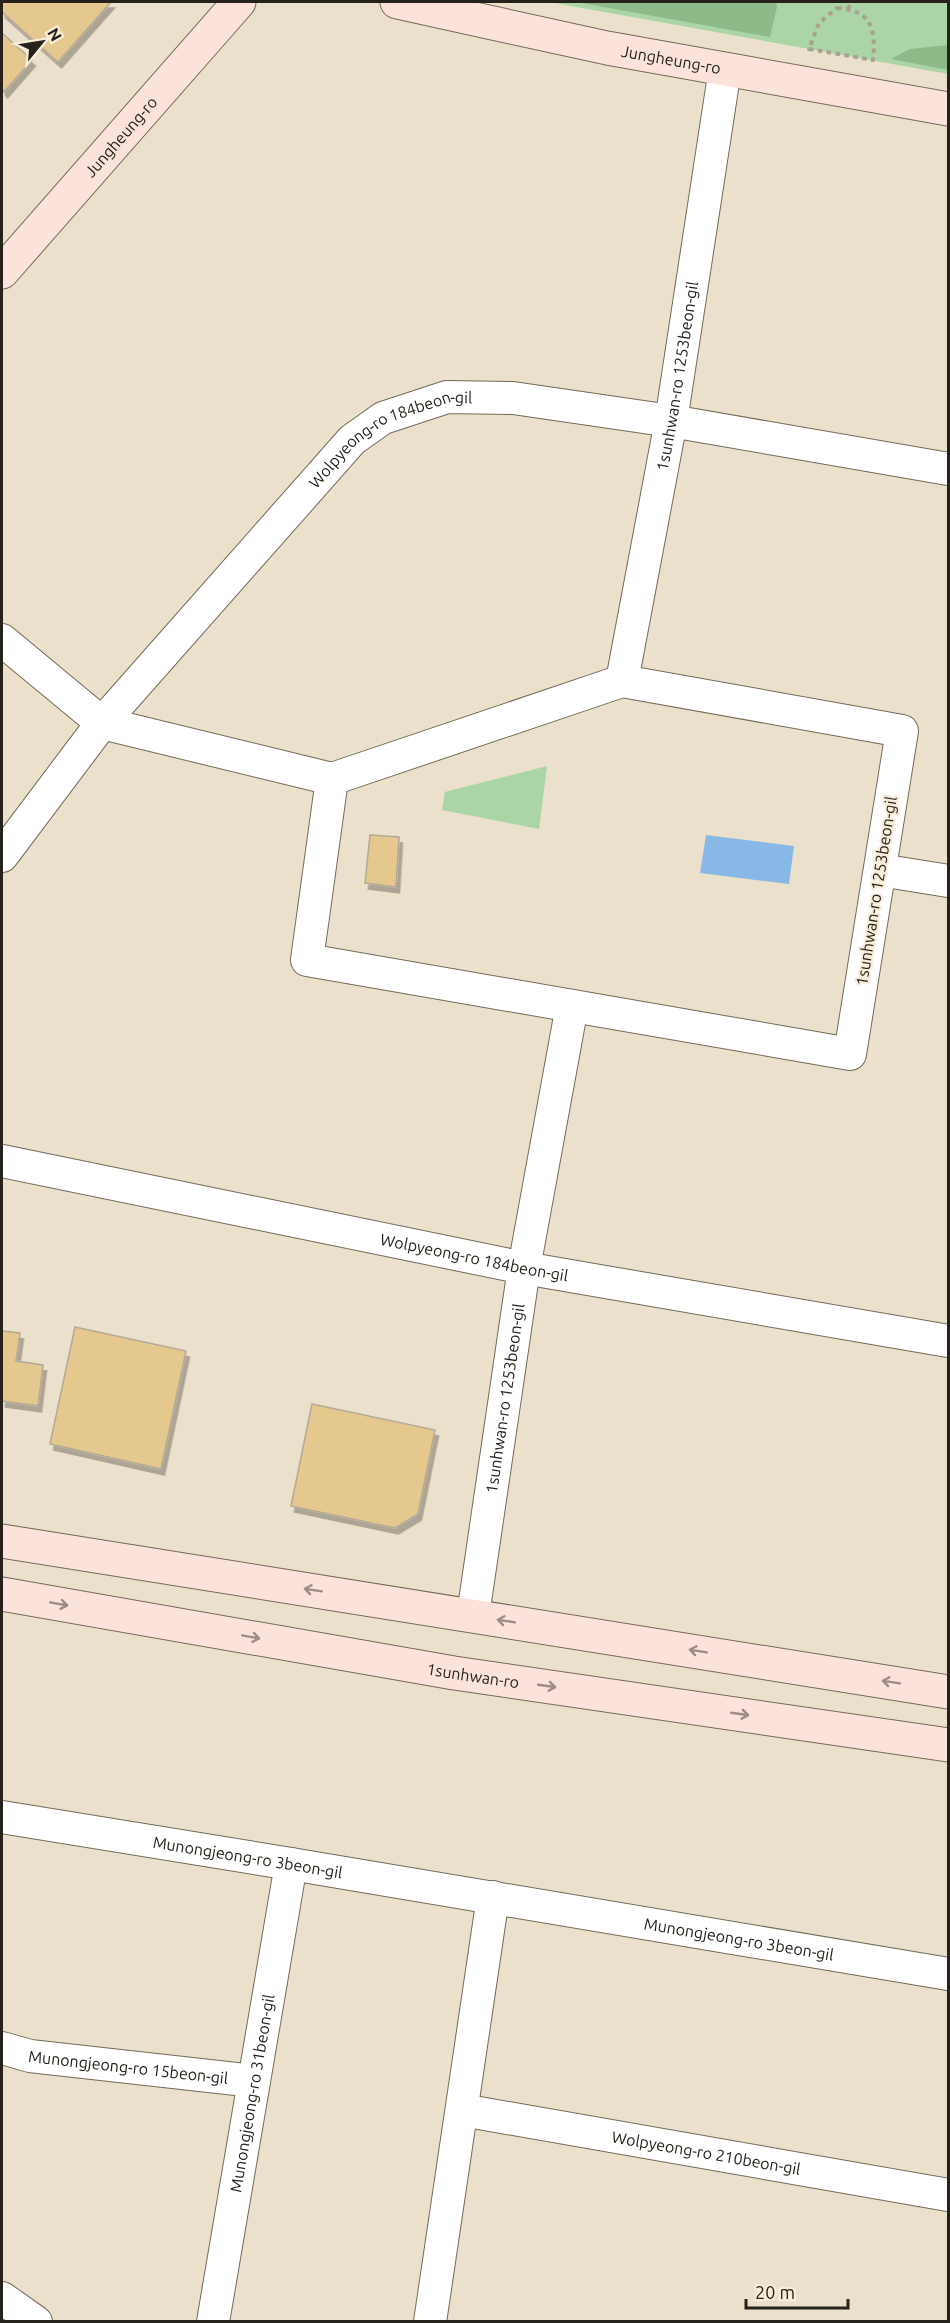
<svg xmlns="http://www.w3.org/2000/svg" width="950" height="2323" font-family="Ubuntu,sans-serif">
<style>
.green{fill:#abd4a7}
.forest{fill:#8eba8a}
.water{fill:#88b8e5}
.building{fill:#e5c88e;stroke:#b3a995;stroke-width:1.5;filter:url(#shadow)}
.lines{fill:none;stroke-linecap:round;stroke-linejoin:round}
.street-casing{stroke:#746a58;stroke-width:34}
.secondary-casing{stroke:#746a58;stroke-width:35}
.path{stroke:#a9a190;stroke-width:4;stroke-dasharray:4.5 4.5;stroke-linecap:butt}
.street{stroke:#fff;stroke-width:32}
.secondary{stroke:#fbe3dc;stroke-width:33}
.oneway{stroke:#9b8c85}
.labels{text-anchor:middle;stroke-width:4.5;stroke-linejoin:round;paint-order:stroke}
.street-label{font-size:16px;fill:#26221b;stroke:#f8edd8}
</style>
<defs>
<filter id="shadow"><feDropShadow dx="3.5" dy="6" stdDeviation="0" flood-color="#0004"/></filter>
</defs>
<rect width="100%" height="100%" fill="#ebe0cb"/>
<g class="green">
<polygon points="549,2 948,2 948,74"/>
<polygon points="547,766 539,829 442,810 445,792"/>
</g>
<g class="forest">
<polygon points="576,2 776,2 777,7 770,37"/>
<polygon points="948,45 948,70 891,59 910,49"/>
</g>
<polygon class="water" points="706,835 794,846 789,884 700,873"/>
<g class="building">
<polygon points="2,2 111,2 58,62 2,12"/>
<polygon points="2,33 32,60 4,92 2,89"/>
<polygon points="370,835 399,837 396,887 365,883"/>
<polygon points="75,1327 186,1351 161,1469 50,1444"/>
<polygon points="2,1331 20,1333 16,1361 43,1365 38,1406 2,1401"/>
<polygon points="312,1404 435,1430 418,1514 395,1528 291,1506"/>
</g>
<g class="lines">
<g class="street-casing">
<g id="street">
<polyline points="2,640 102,723 332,779"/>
<polygon points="622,681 902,731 850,1054 307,960 332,779"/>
<path id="s1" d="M622,681L671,421L725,69"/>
<path id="s2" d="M2,856L102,723L352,440L383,418L447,397L513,398L671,421L948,469"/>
<polyline points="880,870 948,881"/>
<path id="s3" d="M2,1161L524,1268L948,1341"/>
<path id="s4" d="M473,1615L524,1268L572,1006"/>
<path id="s5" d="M2,1817L291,1864L948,1974"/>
<path id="s6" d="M2,2048L30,2056L254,2081"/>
<path id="s7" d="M462,2110L948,2195"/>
<polyline points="2,2298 36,2322"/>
<path id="s8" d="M213,2322L291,1864"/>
<polyline points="430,2322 493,1897"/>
</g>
</g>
<g class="secondary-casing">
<g id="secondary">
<path id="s9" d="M397,2L607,48L948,109"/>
<path id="s10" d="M2,272L239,2"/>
<polyline points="2,1541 948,1692"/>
<path id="s11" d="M2,1594L454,1673L948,1745"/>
</g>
</g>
<g class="path">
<path d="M837,8C872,10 876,30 873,60L809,49L819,23Z"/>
<polyline points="848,9 851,2"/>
</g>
<use href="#street" class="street"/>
<use href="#secondary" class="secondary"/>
</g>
<defs><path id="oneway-shaft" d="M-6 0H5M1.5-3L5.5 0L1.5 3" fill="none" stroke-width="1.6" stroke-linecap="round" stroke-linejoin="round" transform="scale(1.5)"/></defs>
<g class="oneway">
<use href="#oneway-shaft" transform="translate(313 1590) rotate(-171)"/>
<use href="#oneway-shaft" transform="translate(59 1604) rotate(10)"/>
<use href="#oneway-shaft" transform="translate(506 1621) rotate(-171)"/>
<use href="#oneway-shaft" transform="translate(251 1637) rotate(10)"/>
<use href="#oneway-shaft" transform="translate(698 1651) rotate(-171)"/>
<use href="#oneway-shaft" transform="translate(891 1682) rotate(-171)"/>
<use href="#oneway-shaft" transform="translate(547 1686) rotate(8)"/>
<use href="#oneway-shaft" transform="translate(740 1714) rotate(8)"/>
</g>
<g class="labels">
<g class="street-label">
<text dy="6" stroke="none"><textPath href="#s9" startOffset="280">Jungheung-ro</textPath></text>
<text dy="6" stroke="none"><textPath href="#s10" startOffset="180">Jungheung-ro</textPath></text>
<text dy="6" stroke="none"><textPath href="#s1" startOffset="310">1sunhwan-ro 1253beon-gil</textPath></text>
<text dy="6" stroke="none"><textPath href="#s2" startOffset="579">Wolpyeong-ro 184beon-gil</textPath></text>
<text transform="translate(876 891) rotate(-81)" y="6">1sunhwan-ro 1253beon-gil</text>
<text dy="6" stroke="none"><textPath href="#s3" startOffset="482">Wolpyeong-ro 184beon-gil</textPath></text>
<text dy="6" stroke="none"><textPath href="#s4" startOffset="219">1sunhwan-ro 1253beon-gil</textPath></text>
<text dy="6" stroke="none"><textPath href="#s11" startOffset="478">1sunhwan-ro</textPath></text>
<text dy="6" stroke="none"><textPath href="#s5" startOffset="249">Munongjeong-ro 3beon-gil</textPath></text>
<text dy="6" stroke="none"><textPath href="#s5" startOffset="747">Munongjeong-ro 3beon-gil</textPath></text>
<text dy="6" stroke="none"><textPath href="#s6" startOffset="128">Munongjeong-ro 15beon-gil</textPath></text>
<text dy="6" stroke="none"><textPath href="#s8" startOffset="232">Munongjeong-ro 31beon-gil</textPath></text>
<text dy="6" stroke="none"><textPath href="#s7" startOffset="248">Wolpyeong-ro 210beon-gil</textPath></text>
</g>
</g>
<rect width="950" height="2323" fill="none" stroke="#26221b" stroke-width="6"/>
<g transform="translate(42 42) rotate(60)" stroke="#f8edd8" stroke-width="4.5" paint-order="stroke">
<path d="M0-4.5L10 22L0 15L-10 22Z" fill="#26221b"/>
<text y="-9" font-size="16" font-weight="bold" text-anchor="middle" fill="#26221b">N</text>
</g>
<path d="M746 2299v9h102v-9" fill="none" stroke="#26221b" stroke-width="3"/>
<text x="755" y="2299" font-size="18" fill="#26221b" stroke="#f8edd8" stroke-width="4.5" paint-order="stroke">20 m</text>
</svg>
